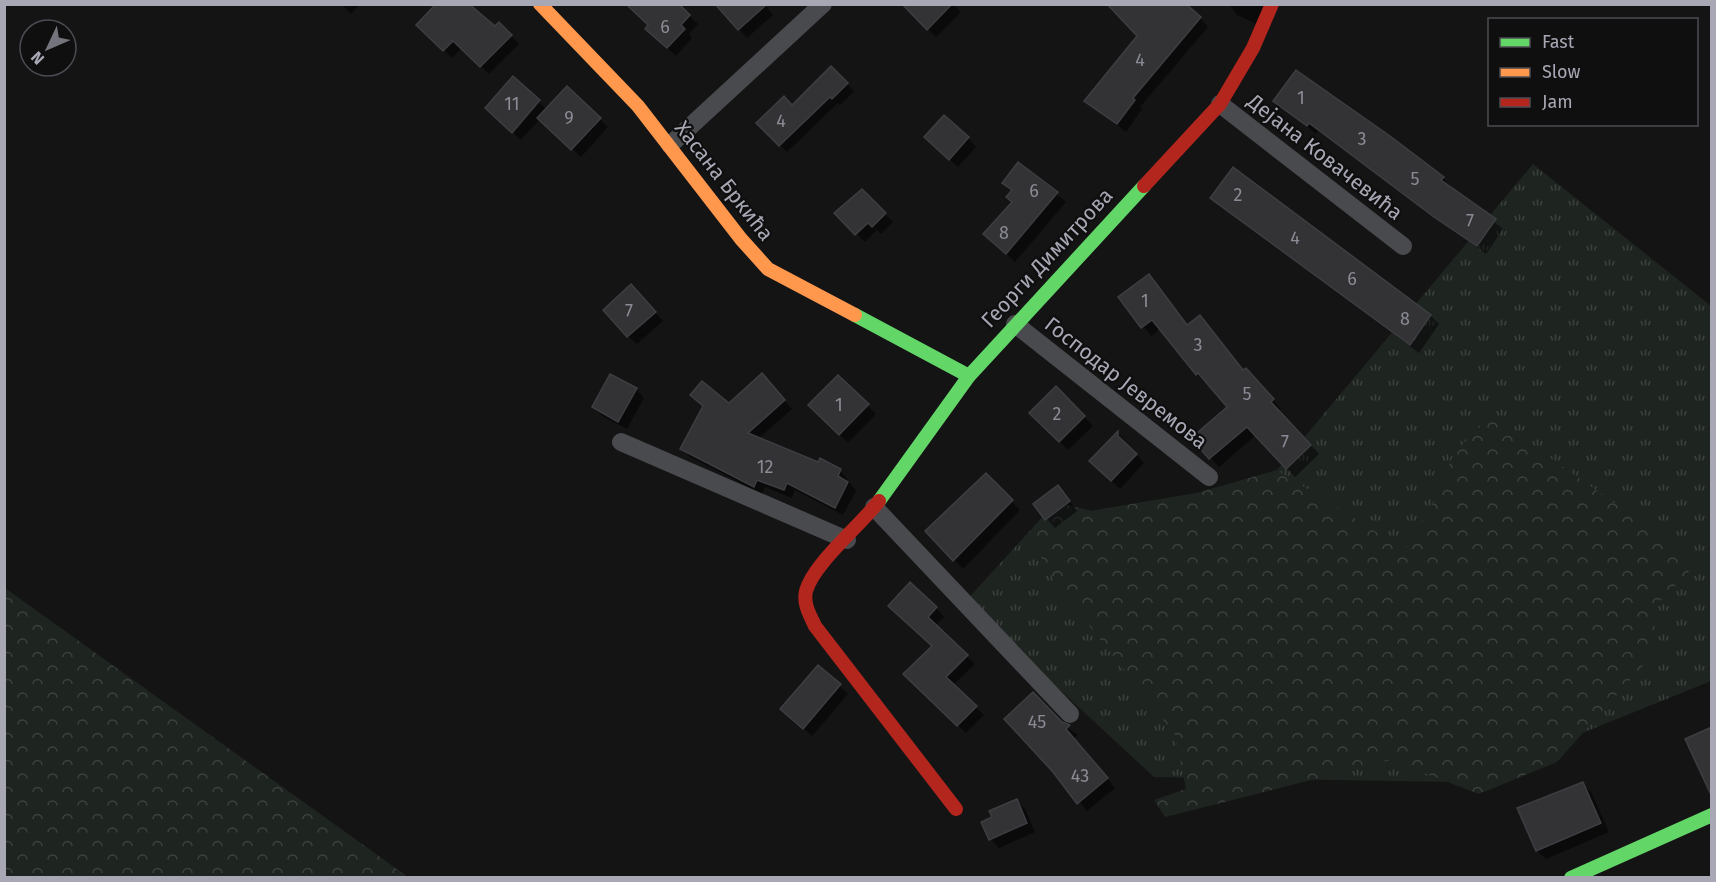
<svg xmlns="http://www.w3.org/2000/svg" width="1716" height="882" font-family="'Fira Sans',sans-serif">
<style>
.grass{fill:url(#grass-tufts)}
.forest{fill:url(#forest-crowns)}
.shadow{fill:#0007}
.building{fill:#333336;stroke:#3d3e41;stroke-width:1.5}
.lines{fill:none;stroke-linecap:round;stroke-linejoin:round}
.street{stroke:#494a4d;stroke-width:18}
.fast{stroke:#63d668;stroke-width:14}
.slow{stroke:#ff974d;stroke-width:14}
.jam{stroke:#b3261e;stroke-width:14}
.labels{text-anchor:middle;stroke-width:4.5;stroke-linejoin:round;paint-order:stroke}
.number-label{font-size:18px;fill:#8a8b94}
.street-label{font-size:21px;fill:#a7a8b4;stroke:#0f0f10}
</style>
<defs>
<pattern id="grass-tufts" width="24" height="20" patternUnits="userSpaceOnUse" patternTransform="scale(1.5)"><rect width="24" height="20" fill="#1e2420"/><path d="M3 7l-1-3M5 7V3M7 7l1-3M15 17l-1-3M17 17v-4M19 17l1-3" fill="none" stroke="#3c413e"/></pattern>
<pattern id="forest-crowns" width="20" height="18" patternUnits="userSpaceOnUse" patternTransform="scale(1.5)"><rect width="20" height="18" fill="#1e2420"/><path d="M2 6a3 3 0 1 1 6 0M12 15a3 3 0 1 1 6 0" fill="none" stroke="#3c413e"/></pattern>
</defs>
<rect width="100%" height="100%" fill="#141415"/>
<polygon class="grass" points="1533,164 1711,306 1711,681 1461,782 1154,777 965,602 1056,502 1091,511 1197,493 1277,470"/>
<g class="forest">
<polygon points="1491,416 1698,562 1654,608 1656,651 1557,762 1479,794 1390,760 1165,817 1154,800 1186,789 1175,735 1055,582 1028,534 1056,502 1091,511 1197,493 1277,470 1405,550 1435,499 1454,453"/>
<polygon points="5,588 408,877 5,877"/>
</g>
<g class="shadow">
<polygon points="341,4 360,4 351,14"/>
<polygon points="676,4 698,24 689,34 692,38 676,56 655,37"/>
<polygon points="764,4 773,15 747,38 719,6"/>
<polygon points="904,4 954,4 961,12 936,37"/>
<polygon points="1229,4 1268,4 1259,25 1237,15"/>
<polygon points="1200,18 1208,27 1140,107 1142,109 1126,132 1086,100 1139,35"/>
<polygon points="499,24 519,44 489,74 462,47 452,58 419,25 495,29"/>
<polygon points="831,68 854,91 840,105 838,103 787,152 759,123 792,107"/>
<polygon points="513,78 547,110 600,119 608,127 581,157 540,119 521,140 495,116"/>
<polygon points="1275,101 1443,178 1451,186 1450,188 1503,229 1486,254 1318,131 1316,134"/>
<polygon points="968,138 976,147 958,167 934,146"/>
<polygon points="1019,164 1066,202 1015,262 994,242 1014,203 1013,191 1004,183"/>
<polygon points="1233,169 1431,316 1439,324 1419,353 1220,206 1212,198"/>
<polygon points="862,191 893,222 881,234 877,230 865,242 836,213"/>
<polygon points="1149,276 1188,326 1200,317 1208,326 1244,371 1254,378 1281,409 1278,411 1319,454 1295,477 1256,435 1219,467 1193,438 1230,407 1207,381 1205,383 1197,374 1161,328 1151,336 1120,298"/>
<polygon points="640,295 663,321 637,344 628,336"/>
<polygon points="838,377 876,414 848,443 811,405"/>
<polygon points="770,384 792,409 758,439 840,470 856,491 843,515 795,490 792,498 765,487 762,494 690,457 682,449 729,405"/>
<polygon points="1056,388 1093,426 1068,450 1032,413"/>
<polygon points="636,389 644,398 627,429 602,416 594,407"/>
<polygon points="1118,433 1144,463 1120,489 1100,470"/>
<polygon points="986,475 1020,510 963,569 927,531"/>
<polygon points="1066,496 1077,511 1055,528 1035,505"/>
<polygon points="890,606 936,608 944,617 935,626 975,664 953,685 984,715 966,733 905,674 934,647"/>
<polygon points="818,667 848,694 812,736 791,718"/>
<polygon points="1061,723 1078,735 1074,738 1115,788 1087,811 1055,771"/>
<polygon points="1582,784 1591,792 1609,832 1546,859 1537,851 1519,809"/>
<polygon points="1016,800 1025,809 1035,832 999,848 991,839"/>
</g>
<g class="building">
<polygon points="436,4 469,4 495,26 499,22 512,35 480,67 453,41 443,51 416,25"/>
<polygon points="626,4 679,4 690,15 681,25 685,29 667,48 645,29 648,25"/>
<polygon points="715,4 767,4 738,30"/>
<polygon points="902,4 952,4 927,30"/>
<polygon points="1107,4 1186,4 1201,17 1133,98 1135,100 1117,124 1084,101 1137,36"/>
<polygon points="831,66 848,83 832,99 830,97 779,146 756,123 784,96 792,105"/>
<polygon points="1296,70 1390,136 1444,177 1441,180 1496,219 1477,246 1434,217 1309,123 1307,126 1273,101"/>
<polygon points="513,76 540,100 512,133 485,108"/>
<polygon points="567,86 601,118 571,150 537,118"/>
<polygon points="944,115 969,137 949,160 924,137"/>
<polygon points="1018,162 1058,192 1006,254 983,234 1012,202 1006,197 1012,190 1002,183"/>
<polygon points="1233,167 1431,315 1410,345 1210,198"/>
<polygon points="862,189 886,213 872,227 868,223 855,235 834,213"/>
<polygon points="1149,274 1187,325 1200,315 1243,370 1246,368 1274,399 1271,402 1311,445 1286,469 1247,427 1209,459 1191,438 1227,407 1198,373 1196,375 1152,320 1141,328 1118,297"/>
<polygon points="631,284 656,312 627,337 603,310"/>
<polygon points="762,373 785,400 748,433 818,462 820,458 841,469 838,476 848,482 835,508 787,483 784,490 757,480 754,487 680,449 703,406 690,395 702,381 729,403"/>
<polygon points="610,374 637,388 618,422 592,407"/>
<polygon points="838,375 869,404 839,435 808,405"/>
<polygon points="1056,386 1085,416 1059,442 1029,413"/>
<polygon points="1118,431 1118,436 1137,454 1111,481 1089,461"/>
<polygon points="986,473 1013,500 953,561 925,531"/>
<polygon points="1058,485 1070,501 1045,520 1033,504"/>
<polygon points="910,582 937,607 928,617 968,655 946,677 977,706 957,726 903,674 932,646 888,606"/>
<polygon points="818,665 841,684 803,729 780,709"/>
<polygon points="1033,692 1062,722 1070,725 1066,729 1108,778 1077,804 1053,772 1004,719"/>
<polygon points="1712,727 1712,797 1685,739"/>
<polygon points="1583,782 1601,823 1536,851 1517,808"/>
<polygon points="1017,799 1027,823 989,840 981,822 992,817 989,811"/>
</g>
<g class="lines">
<g class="street">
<polyline points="1220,104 1403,246"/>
<polyline points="670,145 823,4"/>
<polyline points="1015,324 1209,477"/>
<polyline points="621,442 847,540"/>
<polyline points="874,507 1070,714"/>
</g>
<g class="fast">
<polyline points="855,315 969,376"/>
<polyline points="879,501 969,376 1144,186"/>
<polyline points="1571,878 1712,815"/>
</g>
<polyline class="slow" points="540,4 638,106 741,239 768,269 855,315"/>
<g class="jam">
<polyline points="1144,186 1220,104 1253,48 1272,4"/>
<path d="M879,501C860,526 814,563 806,591C803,604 810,615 815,626L956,809"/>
</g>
</g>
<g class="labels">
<g class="number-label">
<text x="665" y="33">6</text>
<text x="1140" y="66">4</text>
<text x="1301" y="104">1</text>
<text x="512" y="110">11</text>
<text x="569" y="124">9</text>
<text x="781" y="127">4</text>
<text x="1362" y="145">3</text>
<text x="1415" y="185">5</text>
<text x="1034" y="197">6</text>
<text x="1238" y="201">2</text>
<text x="1470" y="227">7</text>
<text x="1004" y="239">8</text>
<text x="1295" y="244">4</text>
<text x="1352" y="285">6</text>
<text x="1145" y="307">1</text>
<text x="629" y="317">7</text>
<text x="1405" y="325">8</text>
<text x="1198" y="351">3</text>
<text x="1247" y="400">5</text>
<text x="839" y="411">1</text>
<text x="1057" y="420">2</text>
<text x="1285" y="448">7</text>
<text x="765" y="473">12</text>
<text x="1037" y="728">45</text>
<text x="1080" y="782">43</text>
</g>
<g class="street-label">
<text transform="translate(1325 157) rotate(38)" y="7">Дејана Ковачевића</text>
<text transform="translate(724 181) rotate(52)" y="7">Хасана Бркића</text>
<text transform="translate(1047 258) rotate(-47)" y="7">Георги Димитрова</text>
<text transform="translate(1126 383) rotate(38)" y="7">Господар Јевремова</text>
</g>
</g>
<rect width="1716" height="882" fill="none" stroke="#a7a8b4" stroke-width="12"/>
<rect x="1488" y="18" width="210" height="108" fill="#0f0f10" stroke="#4c4c52" stroke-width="1.5"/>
<rect x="1500" y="38" width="30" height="9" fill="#63d668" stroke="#4c4c52" stroke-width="1.5"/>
<text x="1542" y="48" font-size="18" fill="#a7a8b4">Fast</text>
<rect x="1500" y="68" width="30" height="9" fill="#ff974d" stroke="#4c4c52" stroke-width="1.5"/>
<text x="1542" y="78" font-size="18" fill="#a7a8b4">Slow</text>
<rect x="1500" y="98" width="30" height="9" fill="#b3261e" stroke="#4c4c52" stroke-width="1.5"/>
<text x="1542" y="108" font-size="18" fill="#a7a8b4">Jam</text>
<g transform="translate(48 48) rotate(226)"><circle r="28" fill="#0f0f10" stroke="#4c4c52" stroke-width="1.5"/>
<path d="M0-4.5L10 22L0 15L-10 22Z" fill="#74747c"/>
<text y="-9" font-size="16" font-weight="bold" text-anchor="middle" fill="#a7a8b4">N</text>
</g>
</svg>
